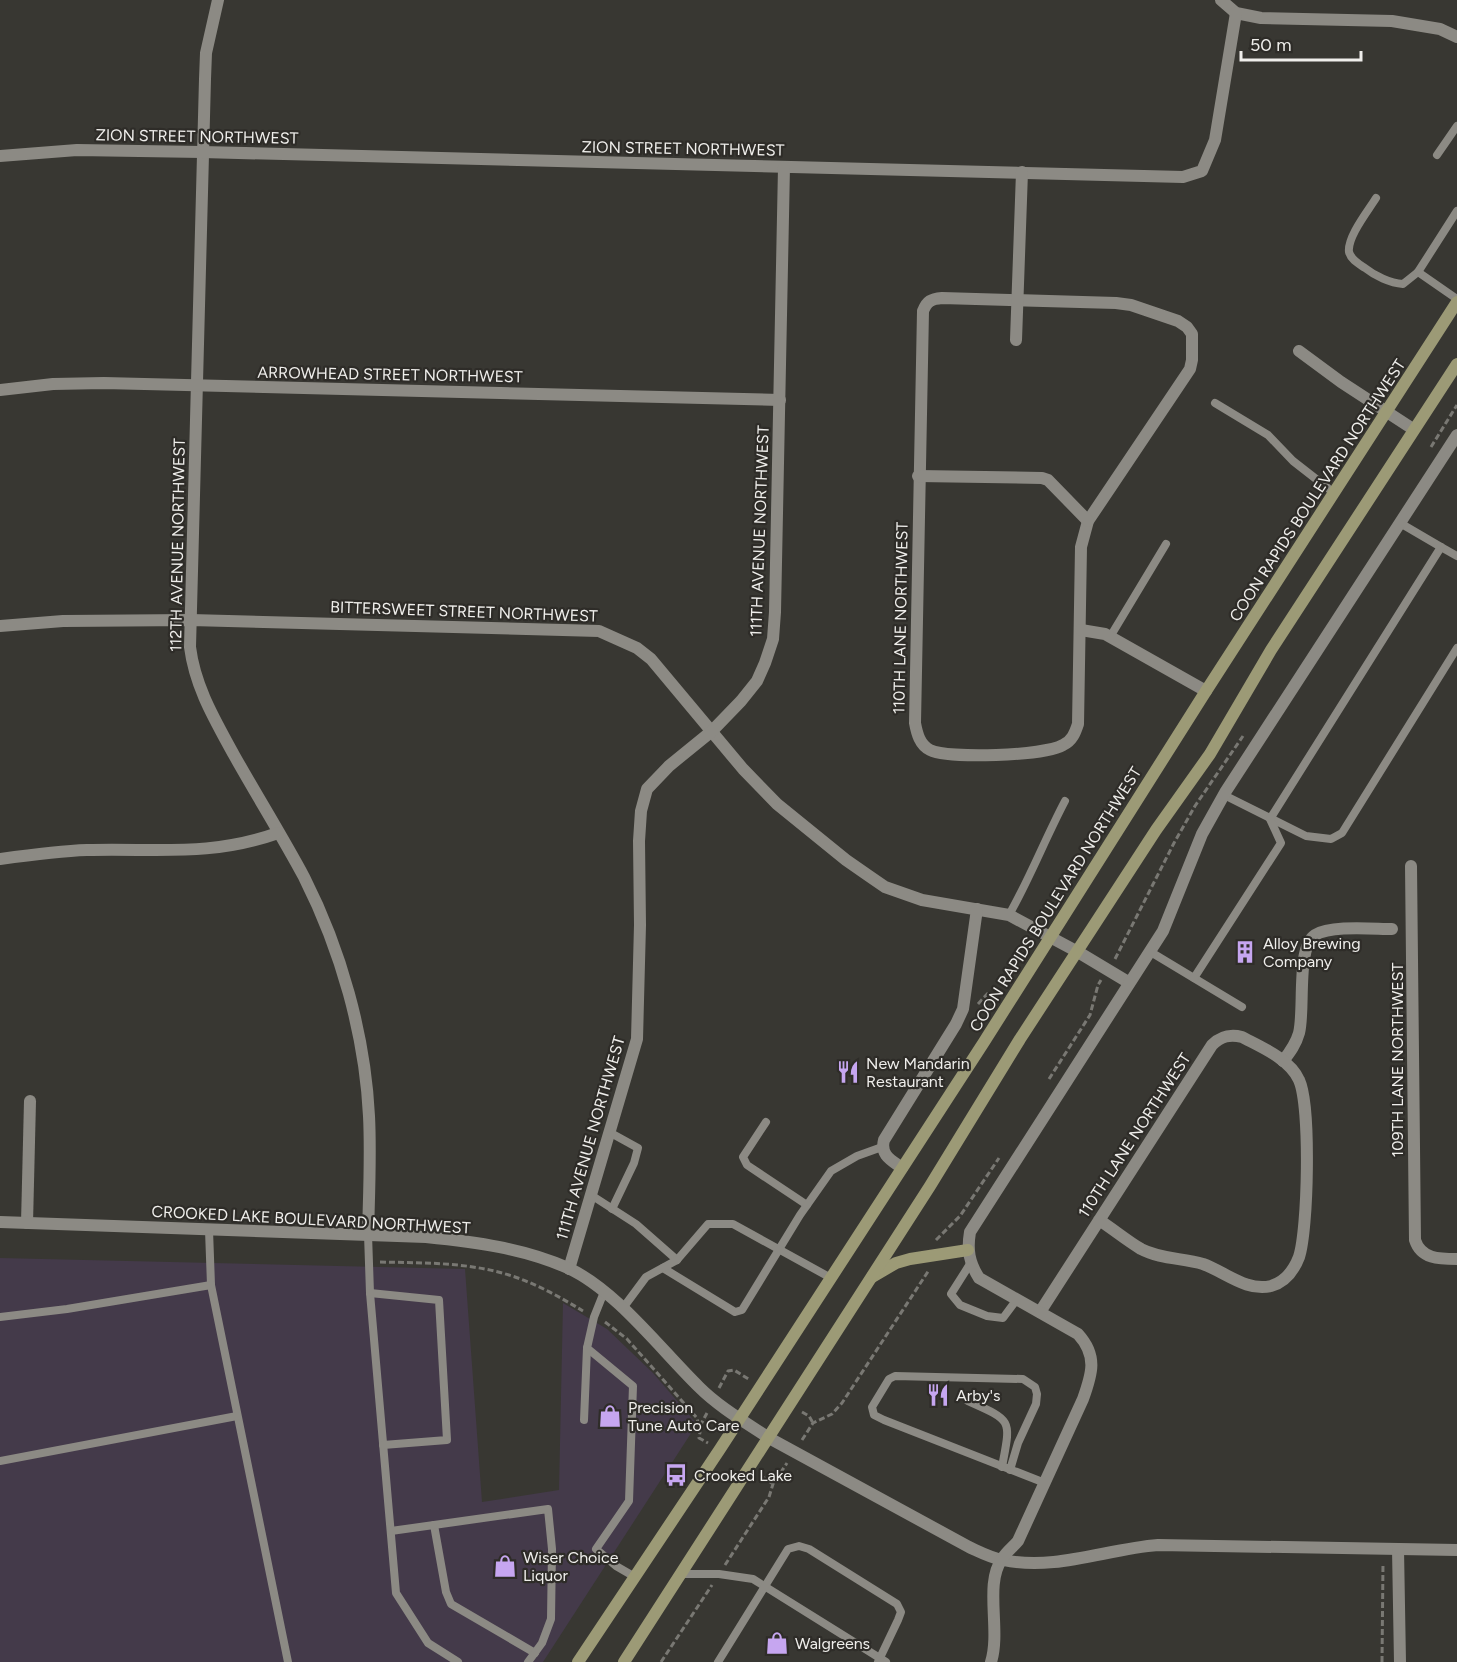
<svg xmlns="http://www.w3.org/2000/svg" width="1457" height="1662" font-family="Figtree,sans-serif">
<style>
.commercial{fill:#443a4a}
.lines{fill:none;stroke-linecap:round;stroke-linejoin:round}
.path{stroke:#797873;stroke-width:3;stroke-dasharray:6 3;stroke-linecap:butt}
.service{stroke:#8c8a84;stroke-width:8}
.minor{stroke:#8c8a84;stroke-width:12}
.tertiary{stroke:#8c8a84;stroke-width:12}
.secondary{stroke:#9c9a76;stroke-width:12}
.labels{text-anchor:middle;stroke-width:4.5;stroke-linejoin:round;paint-order:stroke}
.street-label{font-size:16px;fill:#efeeeb;stroke:#2e2c28}
.poi-label{font-size:16px;fill:#efeeeb;stroke:#2e2c28;text-anchor:start}
</style>
<rect width="100%" height="100%" fill="#383732"/>
<polygon class="commercial" points="0,1258 465,1269 482,1502 559,1490 563,1303 607,1329 653,1373 697,1424 543,1662 0,1662"/>
<g class="lines">
<g class="path">
<polyline points="1431,447 1457,405"/>
<polyline points="1115,959 1174,843 1195,806 1243,736"/>
<polyline points="978,1004 989,992"/>
<polyline points="1049,1079 1090,1015 1098,985 1101,980"/>
<polyline points="936,1240 960,1216 999,1158"/>
<path d="M380,1262C423,1263 467,1262 509,1275C535,1283 560,1297 583,1311"/>
<polyline points="605,1322 627,1339 697,1418 700,1432 699,1438 708,1443"/>
<polyline points="719,1388 728,1371 734,1370 750,1380"/>
<polyline points="802,1412 809,1416 813,1423"/>
<polyline points="700,1426 707,1413"/>
<polyline points="802,1440 813,1423 832,1414 842,1403 929,1270"/>
<polyline points="760,1475 773,1484"/>
<polyline points="725,1565 769,1497 773,1484 787,1463"/>
<polyline points="661,1662 712,1585"/>
<polyline points="1382,1662 1383,1563"/>
</g>
<g class="service">
<polyline points="1437,155 1457,126"/>
<path d="M1376,198C1368,211 1347,237 1349,252C1351,260 1359,264 1365,268C1375,276 1390,283 1403,284L1418,272"/>
<polyline points="1457,211 1418,272 1457,299"/>
<polyline points="1215,403 1268,435 1293,461 1334,493"/>
<polyline points="1441,547 1457,556"/>
<polyline points="1110,637 1166,544"/>
<polyline points="1224,795 1306,836 1331,839 1342,833 1457,648"/>
<path d="M1009,915C1030,878 1045,839 1065,801"/>
<polyline points="1149,951 1242,1007"/>
<polyline points="1194,978 1281,843 1270,819 1441,547 1400,523"/>
<polyline points="766,1122 743,1157 747,1165 807,1205"/>
<polyline points="609,1132 638,1148 634,1163 612,1209"/>
<polyline points="591,1195 636,1224 677,1260"/>
<polyline points="209,1230 211,1285 288,1662"/>
<polyline points="368,1234 370,1293 396,1593 428,1643 458,1662"/>
<polyline points="970,1264 951,1294 960,1305 987,1316 1003,1318 1017,1299"/>
<polyline points="663,1268 735,1312 742,1310 800,1215 831,1171 857,1156 882,1147"/>
<polyline points="604,1292 594,1317 587,1348 633,1386 629,1501 596,1549 616,1566 635,1577"/>
<polyline points="370,1293 439,1300 447,1440 383,1445"/>
<polyline points="623,1308 646,1277 677,1260 708,1224 733,1224 831,1278"/>
<polyline points="0,1317 67,1309 211,1285"/>
<path d="M968,1401C1013,1421 1011,1419 1002,1467"/>
<polyline points="584,1420 587,1348"/>
<polyline points="0,1461 237,1416"/>
<polyline points="1010,1470 1018,1443 1036,1404 1037,1394 1035,1387 1023,1379 895,1376 889,1379 872,1407 874,1415 884,1420 1045,1483"/>
<polyline points="434,1525 446,1592 451,1604 535,1653"/>
<polyline points="391,1531 548,1509 552,1549 551,1619 542,1643 528,1662"/>
<polyline points="681,1574 719,1574 753,1579 886,1662"/>
<polyline points="718,1662 788,1549 799,1546 809,1549 897,1604 901,1612 898,1620 878,1662"/>
</g>
<g class="minor">
<path d="M218,0L206,53L205,79L190,647C195,687 215,720 234,755C257,796 282,836 304,877C341,950 365,1035 369,1116C371,1155 369,1195 368,1234"/>
<polyline points="1221,0 1236,13 1261,18 1392,21 1440,29 1457,37"/>
<polyline points="0,156 77,150 202,152 1183,177 1202,171 1215,140 1236,13"/>
<path d="M942,298L1116,303L1131,305L1178,321L1187,327L1192,334V360L1190,369L1088,521L1081,547L1078,724C1075,733 1072,741 1063,745C1044,756 948,759 930,750C920,745 917,734 915,723L923,311C927,301 931,299 942,298Z"/>
<polyline points="1016,340 1022,172"/>
<polyline points="1299,351 1341,382 1413,429"/>
<polyline points="0,390 53,384 104,383 780,400"/>
<polyline points="918,476 1042,478 1048,480 1088,521"/>
<polyline points="0,626 63,621 191,620 599,631 637,648 651,659 743,769 777,804 846,860 869,876 885,887 922,900 1009,915 1078,952 1128,982"/>
<polyline points="1081,630 1105,634 1206,691"/>
<path d="M0,859C29,855 58,851 87,850C157,848 210,857 278,833"/>
<path d="M1411,866L1415,1240C1421,1259 1439,1259 1457,1259"/>
<path d="M1283,1061C1290,1052 1296,1044 1299,1033C1305,1011 1296,947 1315,935C1331,925 1373,929 1392,929"/>
<path d="M902,1168C891,1160 880,1155 884,1140L956,1024L963,1009L977,909"/>
<polyline points="27,1223 30,1101"/>
<polyline points="569,1269 637,1039 640,925 639,841 641,811 647,789 669,766 712,731 741,701 757,681 765,663 773,639 775,612 784,167"/>
<path d="M1040,1312L1212,1045C1221,1036 1230,1034 1242,1037C1261,1047 1290,1059 1299,1080C1311,1106 1308,1230 1299,1257C1294,1270 1285,1282 1271,1286C1247,1292 1225,1272 1203,1264C1183,1258 1160,1259 1141,1249C1126,1240 1113,1229 1099,1220"/>
<path d="M769,1438L969,1547C980,1552 991,1558 1003,1560C1056,1571 1106,1549 1158,1545L1457,1550"/>
<polyline points="1398,1549 1400,1662"/>
<path d="M991,1662C1001,1630 984,1584 1002,1559C1006,1552 1013,1547 1018,1541L1083,1399C1092,1374 1098,1356 1078,1334L979,1278C969,1262 967,1250 970,1232L1163,931L1202,834L1226,791L1457,435"/>
</g>
<path class="tertiary" d="M0,1222L426,1237C475,1242 523,1248 568,1268C616,1290 661,1350 699,1387C719,1407 745,1422 769,1438"/>
<g class="secondary">
<polyline points="872,1277 896,1263 910,1259 968,1250"/>
<polyline points="578,1662 720,1449 984,1042 1206,691 1457,302"/>
<polyline points="624,1662 930,1186 1020,1039 1156,830 1210,754 1271,650 1457,364"/>
</g>
</g>
<defs>
<g id="building-bare" transform="scale(1.8)"><path d="M-4-6H4V6H1V3H-1V6H-4ZM-2.5-4.3h1.7v1.8h-1.7ZM.8-4.3h1.7v1.8H.8ZM-2.5-1h1.7V.8h-1.7ZM.8-1h1.7V.8H.8Z" fill="#c6a6f0" stroke="#2e2c28" stroke-width="2.5" paint-order="stroke"/></g>
<g id="restaurant-bare" transform="scale(1.8)"><path d="M-5-6h1v4h1v-4h1v4h1v-4h1v5L-1.5 .5V6h-2V.5L-5-1ZM5-6V6H3V1.5H1.5Q1.5-4 5-6Z" fill="#c6a6f0" stroke="#2e2c28" stroke-width="2.5" paint-order="stroke"/></g>
<g id="shop-bare" transform="scale(1.8)"><path d="M-5-2.5h2.3a2.7 3.5 0 0 1 5.4 0H5L5.5 6h-11ZM-1.5-2.5h3a1.5 2.3 0 0 0-3 0Z" fill="#c6a6f0" stroke="#2e2c28" stroke-width="2.5" paint-order="stroke"/></g>
<g id="bus-bare" transform="scale(1.8)"><path d="M-5-6H5V4H4V6H2V4H-2V6H-4V4H-5ZM-3.5-4V0h7V-4ZM-3.5 1.2v1.5H-2V1.2ZM2 1.2v1.5H3.5V1.2Z" fill="#c6a6f0" stroke="#2e2c28" stroke-width="2.5" paint-order="stroke"/></g>
</defs>
<g fill-rule="evenodd">
<use href="#building-bare" x="1245" y="952"/>
<use href="#restaurant-bare" x="848" y="1072"/>
<use href="#restaurant-bare" x="938" y="1395"/>
<use href="#shop-bare" x="610" y="1416"/>
<use href="#bus-bare" x="676" y="1475"/>
<use href="#shop-bare" x="505" y="1566"/>
<use href="#shop-bare" x="777" y="1643"/>
</g>
<g class="labels">
<g class="street-label">
<text transform="translate(197 136) rotate(1)" y="6">ZION STREET NORTHWEST</text>
<text transform="translate(683 148) rotate(1)" y="6">ZION STREET NORTHWEST</text>
<text transform="translate(390 374) rotate(1)" y="6">ARROWHEAD STREET NORTHWEST</text>
<text transform="translate(1317 490) rotate(-57)" y="6">COON RAPIDS BOULEVARD NORTHWEST</text>
<text transform="translate(759 531) rotate(-88)" y="6">111TH AVENUE NORTHWEST</text>
<text transform="translate(177 545) rotate(-89)" y="6">112TH AVENUE NORTHWEST</text>
<text transform="translate(464 611) rotate(2)" y="6">BITTERSWEET STREET NORTHWEST</text>
<text transform="translate(900 618) rotate(-89)" y="6">110TH LANE NORTHWEST</text>
<text transform="translate(1055 899) rotate(-58)" y="6">COON RAPIDS BOULEVARD NORTHWEST</text>
<text transform="translate(1397 1060) rotate(-90)" y="6">109TH LANE NORTHWEST</text>
<text transform="translate(1134 1135) rotate(-57)" y="6">110TH LANE NORTHWEST</text>
<text transform="translate(590 1138) rotate(-74)" y="6">111TH AVENUE NORTHWEST</text>
<text transform="translate(311 1219) rotate(3)" y="6">CROOKED LAKE BOULEVARD NORTHWEST</text>
</g>
<g class="poi-label">
<text x="1263" y="949">Alloy Brewing<tspan x="1263" dy="18">Company</tspan></text>
<text x="866" y="1069">New Mandarin<tspan x="866" dy="18">Restaurant</tspan></text>
<text x="956" y="1401">Arby's</text>
<text x="628" y="1413">Precision<tspan x="628" dy="18">Tune Auto Care</tspan></text>
<text x="694" y="1481">Crooked Lake</text>
<text x="523" y="1563">Wiser Choice<tspan x="523" dy="18">Liquor</tspan></text>
<text x="795" y="1649">Walgreens</text>
</g>
</g>
<path d="M1241 51v9h120v-9" fill="none" stroke="#efeeeb" stroke-width="3"/>
<text x="1250" y="51" font-size="18" fill="#efeeeb" stroke="#2e2c28" stroke-width="4.5" paint-order="stroke">50 m</text>
</svg>
